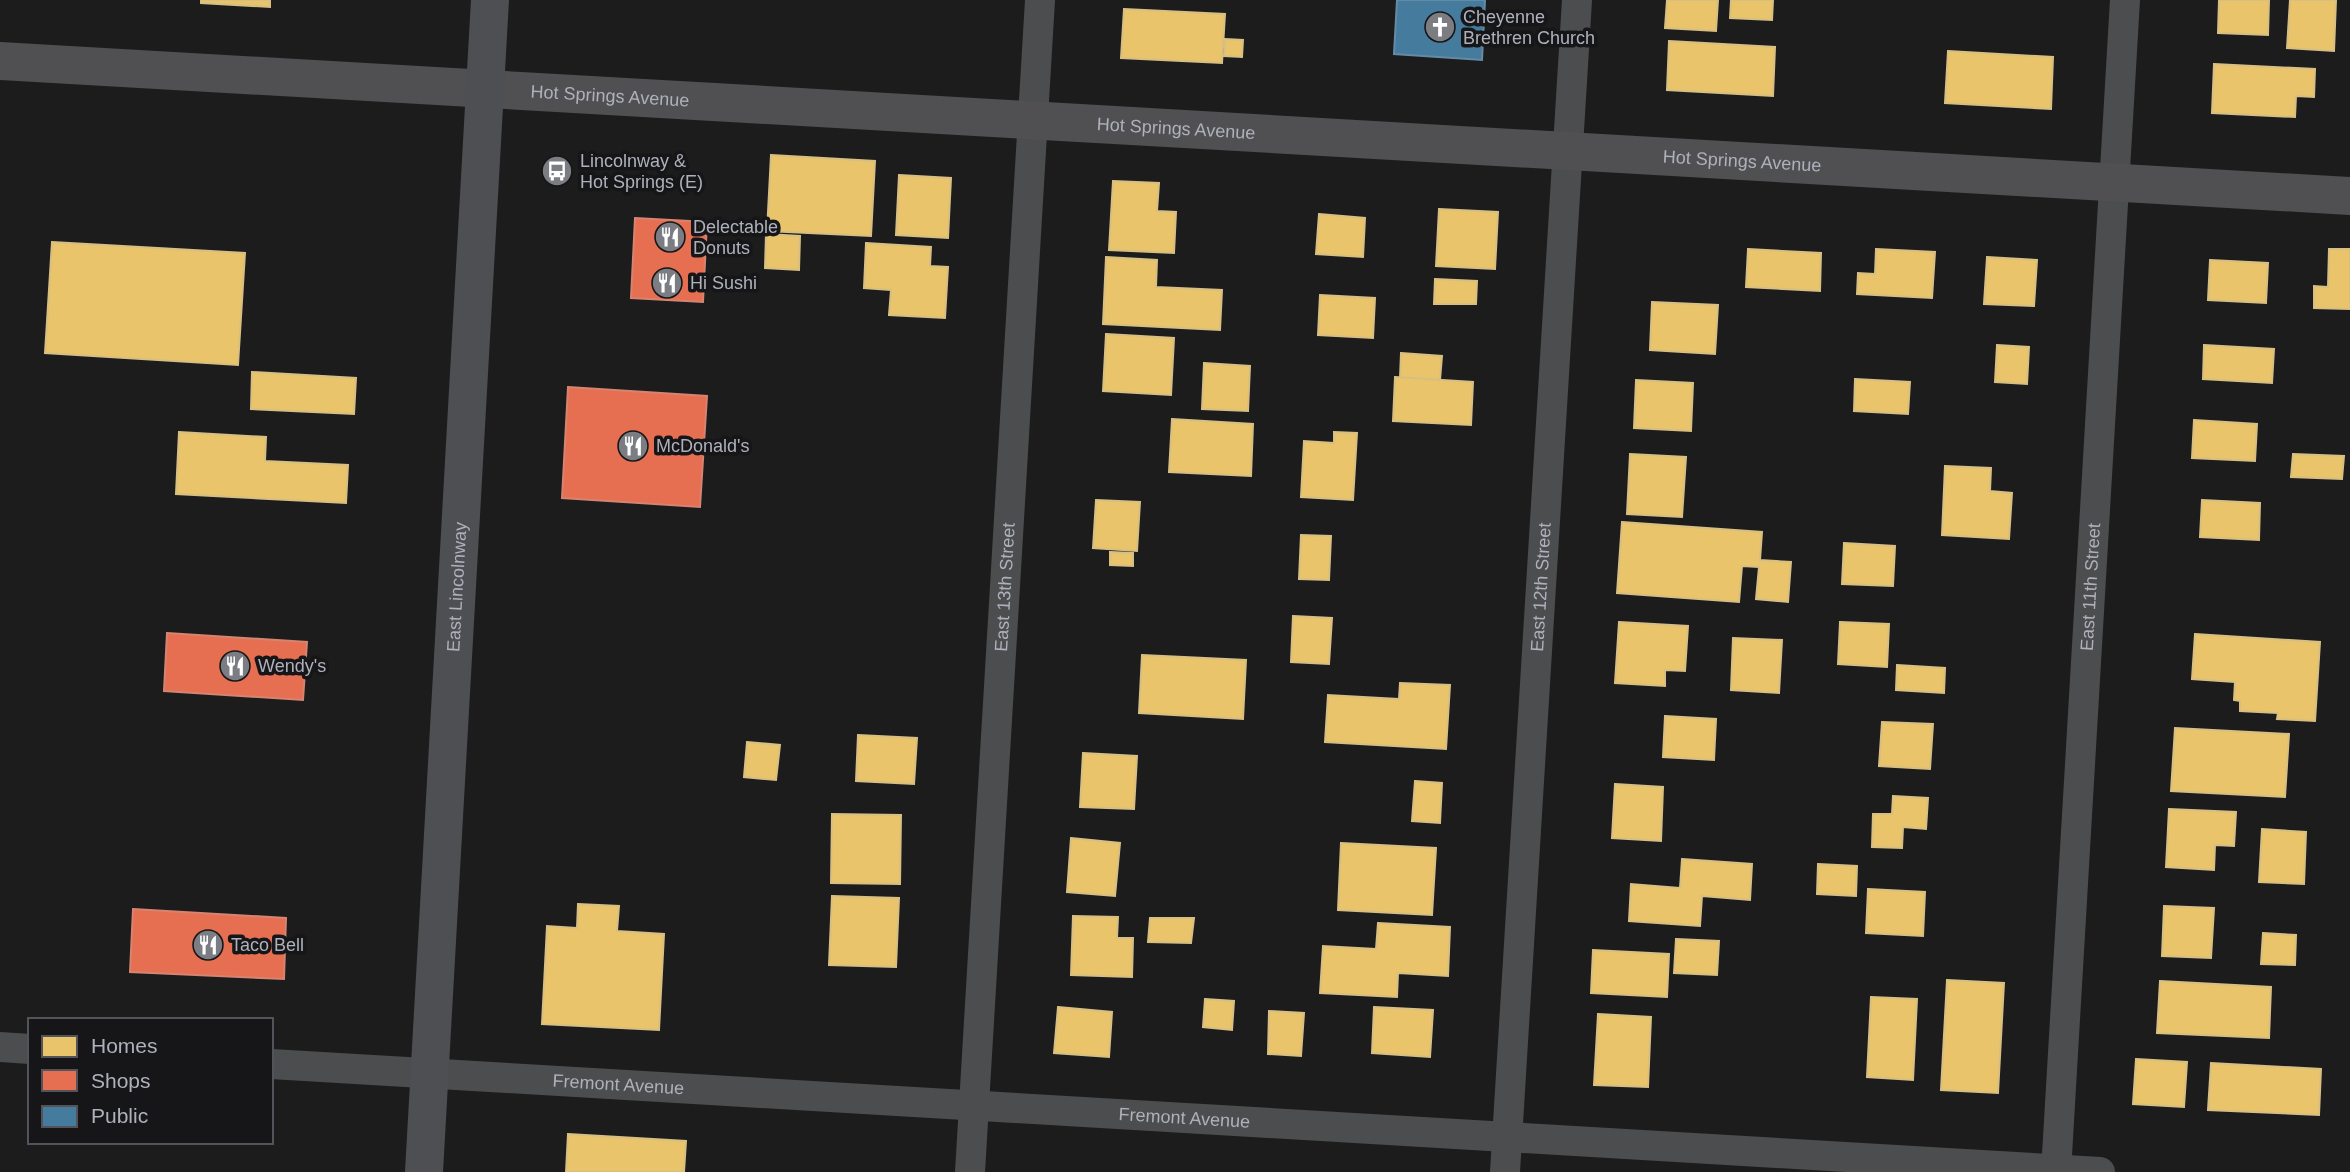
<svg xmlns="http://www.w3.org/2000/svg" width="2350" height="1172" font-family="Arial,sans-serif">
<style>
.homes{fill:#e9c46a;stroke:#d7be82;stroke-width:2}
.shops{fill:#e76f51;stroke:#d68371;stroke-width:2}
.public{fill:#457b9d;stroke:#648ba6;stroke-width:2}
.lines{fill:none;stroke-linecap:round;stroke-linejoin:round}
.street{stroke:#4c4d4e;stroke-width:30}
.secondary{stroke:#505053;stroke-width:38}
.primary{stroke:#4e4f52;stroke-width:38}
.labels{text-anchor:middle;stroke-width:7;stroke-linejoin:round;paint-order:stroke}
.poi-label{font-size:18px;fill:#aeb1bb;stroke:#161618;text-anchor:start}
.street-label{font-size:18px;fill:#aeb1bb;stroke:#161618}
</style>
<rect width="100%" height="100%" fill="#1c1c1c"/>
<g class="homes">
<polygon points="201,0 270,0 270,7 201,3"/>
<polygon points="1667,0 1718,0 1716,31 1665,28"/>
<polygon points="1731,0 1773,0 1772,20 1730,18"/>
<polygon points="2219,0 2269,0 2268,35 2218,33"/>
<polygon points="2290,0 2336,0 2334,51 2287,48"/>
<polygon points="1124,9 1225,14 1222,63 1121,58"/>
<polygon points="1225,39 1243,40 1242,57 1224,56"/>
<polygon points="1669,41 1775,47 1773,96 1667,90"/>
<polygon points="1948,51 2053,57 2051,109 1945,103"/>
<polygon points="2214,64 2315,69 2314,97 2296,96 2295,117 2212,113"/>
<polygon points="771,155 875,161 871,236 767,231"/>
<polygon points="899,175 951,178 948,238 896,235"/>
<polygon points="1113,181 1159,183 1157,211 1176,212 1174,253 1109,250"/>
<polygon points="1439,209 1498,212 1495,269 1436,266"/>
<polygon points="1319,214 1365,218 1363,257 1316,254"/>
<polygon points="766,234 800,236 799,270 765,268"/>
<polygon points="52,242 245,253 238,365 45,353"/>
<polygon points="866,243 931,247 930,266 948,267 945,318 889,315 891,290 864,288"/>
<polygon points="1748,249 1821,253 1820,291 1746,287"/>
<polygon points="1876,249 1935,252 1932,298 1857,294 1858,273 1875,274"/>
<polygon points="2329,249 2350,249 2350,309 2314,308 2314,286 2328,287"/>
<polygon points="1106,257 1157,260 1156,287 1222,290 1220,330 1103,324"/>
<polygon points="1987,257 2037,260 2034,306 1984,304"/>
<polygon points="2210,260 2268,263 2266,303 2208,300"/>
<polygon points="1435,279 1477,281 1476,304 1434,304"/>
<polygon points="1320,295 1375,298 1373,338 1318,335"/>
<polygon points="1652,302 1718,305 1715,354 1650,350"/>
<polygon points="1106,334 1174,338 1171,395 1103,391"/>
<polygon points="1997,345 2029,347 2027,384 1995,382"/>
<polygon points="2204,345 2274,349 2272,383 2203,379"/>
<polygon points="1401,353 1442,356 1440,380 1400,378"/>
<polygon points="1204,363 1250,366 1248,411 1202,409"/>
<polygon points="252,372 356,378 354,414 251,409"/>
<polygon points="1395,377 1473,382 1471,425 1393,421"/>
<polygon points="1855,379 1910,382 1908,414 1854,411"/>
<polygon points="1636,380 1693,383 1691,431 1634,428"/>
<polygon points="1172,419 1253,424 1251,476 1169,472"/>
<polygon points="2194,420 2257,424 2255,461 2192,458"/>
<polygon points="179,432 266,437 265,461 348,465 346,503 176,494"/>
<polygon points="1334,432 1357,433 1353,500 1301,497 1304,441 1334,443"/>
<polygon points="1630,454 1686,457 1682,517 1627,514"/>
<polygon points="2293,454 2344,456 2342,479 2291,477"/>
<polygon points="1945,466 1991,468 1990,491 2012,493 2009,539 1942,535"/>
<polygon points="1096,500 1140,502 1137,551 1093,548"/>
<polygon points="2202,500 2260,503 2259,540 2200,537"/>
<polygon points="1622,522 1762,532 1760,560 1791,562 1788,602 1756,599 1759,567 1742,566 1739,602 1617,593"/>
<polygon points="1301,535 1331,536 1329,580 1299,579"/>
<polygon points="1844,543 1895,546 1893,586 1842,584"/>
<polygon points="1110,552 1133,553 1133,566 1110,565"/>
<polygon points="1293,616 1332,618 1329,664 1291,662"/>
<polygon points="1619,622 1688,626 1685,671 1665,670 1665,686 1615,683"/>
<polygon points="1840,622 1889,624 1887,667 1838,664"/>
<polygon points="2195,634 2320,642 2315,721 2277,719 2278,713 2240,711 2240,701 2234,700 2235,682 2192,679"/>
<polygon points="1733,638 1782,640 1779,693 1731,690"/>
<polygon points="1142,655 1246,660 1243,719 1139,713"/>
<polygon points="1897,665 1945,668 1944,693 1896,690"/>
<polygon points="1400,683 1450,685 1446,749 1325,742 1328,695 1399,699"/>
<polygon points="1665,716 1716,719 1714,760 1663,757"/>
<polygon points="1882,722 1933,724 1930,769 1879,766"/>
<polygon points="2175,728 2289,734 2285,797 2171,791"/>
<polygon points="858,735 917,738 914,784 856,781"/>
<polygon points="747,742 780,745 776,780 744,777"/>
<polygon points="1083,753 1137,756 1134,809 1080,807"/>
<polygon points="1415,781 1442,783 1440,823 1412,821"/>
<polygon points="1615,784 1663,787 1661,841 1612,838"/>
<polygon points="1893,796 1928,798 1926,829 1903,827 1902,848 1872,847 1873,814 1892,814"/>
<polygon points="2169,809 2236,812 2234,846 2215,845 2214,870 2166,867"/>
<polygon points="832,814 901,815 900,884 831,883"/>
<polygon points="2262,829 2306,832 2304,884 2259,882"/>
<polygon points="1071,838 1120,843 1115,896 1067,892"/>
<polygon points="1341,843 1436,848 1432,915 1338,910"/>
<polygon points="1682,859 1752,864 1750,900 1702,896 1700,926 1629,921 1631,884 1680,888"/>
<polygon points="1818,864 1857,866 1856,896 1817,894"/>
<polygon points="1868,889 1925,892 1923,936 1866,933"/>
<polygon points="832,896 899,898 896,967 829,965"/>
<polygon points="578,904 619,906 617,931 664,934 659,1030 542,1024 547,926 577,928"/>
<polygon points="2164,906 2214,908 2211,958 2162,956"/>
<polygon points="1073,916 1118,917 1117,938 1133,938 1132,977 1071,975"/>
<polygon points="1150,918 1194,918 1191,943 1148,942"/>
<polygon points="1378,923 1450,927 1448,976 1398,973 1397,997 1320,993 1323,946 1376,949"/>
<polygon points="2263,933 2296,935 2295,965 2261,964"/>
<polygon points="1676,939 1719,941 1717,975 1674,973"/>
<polygon points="1593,950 1669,954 1667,997 1591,993"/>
<polygon points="1947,980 2004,983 1998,1093 1941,1090"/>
<polygon points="2160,981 2271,987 2269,1038 2157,1033"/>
<polygon points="1871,997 1917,999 1913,1080 1867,1077"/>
<polygon points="1205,999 1234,1001 1232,1030 1203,1027"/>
<polygon points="1058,1007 1112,1012 1109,1057 1054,1053"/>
<polygon points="1374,1007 1433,1010 1430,1057 1372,1053"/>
<polygon points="1269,1011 1304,1013 1301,1056 1268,1054"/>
<polygon points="1598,1014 1651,1017 1648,1087 1594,1085"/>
<polygon points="2136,1059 2187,1062 2184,1107 2133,1104"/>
<polygon points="2211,1063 2321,1069 2319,1115 2208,1110"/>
<polygon points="568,1134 686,1141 684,1172 566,1172"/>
</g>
<g class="shops">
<polygon points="635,218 707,222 703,302 631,298"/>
<polygon points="568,387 707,396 700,507 562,498"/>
<polygon points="167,633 307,642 303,700 164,691"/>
<polygon points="133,909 286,918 284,979 130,972"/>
</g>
<polygon class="public" points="1397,0 1485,0 1482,60 1394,54"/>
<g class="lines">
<g class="street">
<polyline points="0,1047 30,1049"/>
<path id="s1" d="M271,1064L2100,1172"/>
<path id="s2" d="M970,1172L1040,0"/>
<path id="s3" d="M1505,1172L1577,0"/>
<path id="s4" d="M2056,1172L2125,0"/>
</g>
<path class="secondary" id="s5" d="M0,61L2350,196"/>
<path class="primary" id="s6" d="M424,1172L490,0"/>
</g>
<defs>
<g id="church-disc" transform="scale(1.575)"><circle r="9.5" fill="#7b7d83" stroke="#161618"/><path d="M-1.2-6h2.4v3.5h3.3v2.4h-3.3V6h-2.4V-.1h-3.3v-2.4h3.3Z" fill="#fff"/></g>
<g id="bus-disc" transform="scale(1.575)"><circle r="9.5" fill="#7b7d83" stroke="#161618"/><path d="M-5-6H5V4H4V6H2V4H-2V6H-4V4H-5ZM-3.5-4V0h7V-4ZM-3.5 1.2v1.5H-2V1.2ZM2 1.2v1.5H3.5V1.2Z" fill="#fff"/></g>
<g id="restaurant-disc" transform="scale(1.575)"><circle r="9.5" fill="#7b7d83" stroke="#161618"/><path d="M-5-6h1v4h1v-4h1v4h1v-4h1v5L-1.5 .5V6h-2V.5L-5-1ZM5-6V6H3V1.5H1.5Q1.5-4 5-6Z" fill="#fff"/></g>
</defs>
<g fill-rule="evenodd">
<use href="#church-disc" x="1440" y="27"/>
<use href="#bus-disc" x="557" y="171"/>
<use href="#restaurant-disc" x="670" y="237"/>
<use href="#restaurant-disc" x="667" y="283"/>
<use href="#restaurant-disc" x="633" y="446"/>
<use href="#restaurant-disc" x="235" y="666"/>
<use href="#restaurant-disc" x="208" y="945"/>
</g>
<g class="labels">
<g class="poi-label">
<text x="1463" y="23">Cheyenne<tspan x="1463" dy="21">Brethren Church</tspan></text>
<text x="580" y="167">Lincolnway &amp;<tspan x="580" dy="21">Hot Springs (E)</tspan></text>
<text x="693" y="233">Delectable<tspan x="693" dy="21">Donuts</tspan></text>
<text x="690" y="289">Hi Sushi</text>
<text x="656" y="452">McDonald's</text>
<text x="258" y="672">Wendy's</text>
<text x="231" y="951">Taco Bell</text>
</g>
<g class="street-label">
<text dy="6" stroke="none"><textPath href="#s5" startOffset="611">Hot Springs Avenue</textPath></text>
<text dy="6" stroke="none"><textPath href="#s5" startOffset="1178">Hot Springs Avenue</textPath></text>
<text dy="6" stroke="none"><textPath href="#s5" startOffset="1745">Hot Springs Avenue</textPath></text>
<text dy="6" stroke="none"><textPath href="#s6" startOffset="586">East Lincolnway</textPath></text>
<text dy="6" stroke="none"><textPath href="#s2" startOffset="586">East 13th Street</textPath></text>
<text dy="6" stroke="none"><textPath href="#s3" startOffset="586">East 12th Street</textPath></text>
<text dy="6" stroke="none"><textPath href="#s4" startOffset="586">East 11th Street</textPath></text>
<text dy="6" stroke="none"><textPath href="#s1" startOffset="348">Fremont Avenue</textPath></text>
<text dy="6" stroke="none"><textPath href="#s1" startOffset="915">Fremont Avenue</textPath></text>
</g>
</g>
<rect x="28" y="1018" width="245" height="126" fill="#161618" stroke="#535459" stroke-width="2"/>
<rect x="42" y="1036" width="35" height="21" fill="#e9c46a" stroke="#535459" stroke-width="2"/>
<text x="91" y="1053" font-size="21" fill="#aeb1bb">Homes</text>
<rect x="42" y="1070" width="35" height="21" fill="#e76f51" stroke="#535459" stroke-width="2"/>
<text x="91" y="1088" font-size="21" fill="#aeb1bb">Shops</text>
<rect x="42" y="1106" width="35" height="21" fill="#457b9d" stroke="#535459" stroke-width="2"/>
<text x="91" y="1123" font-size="21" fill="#aeb1bb">Public</text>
</svg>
